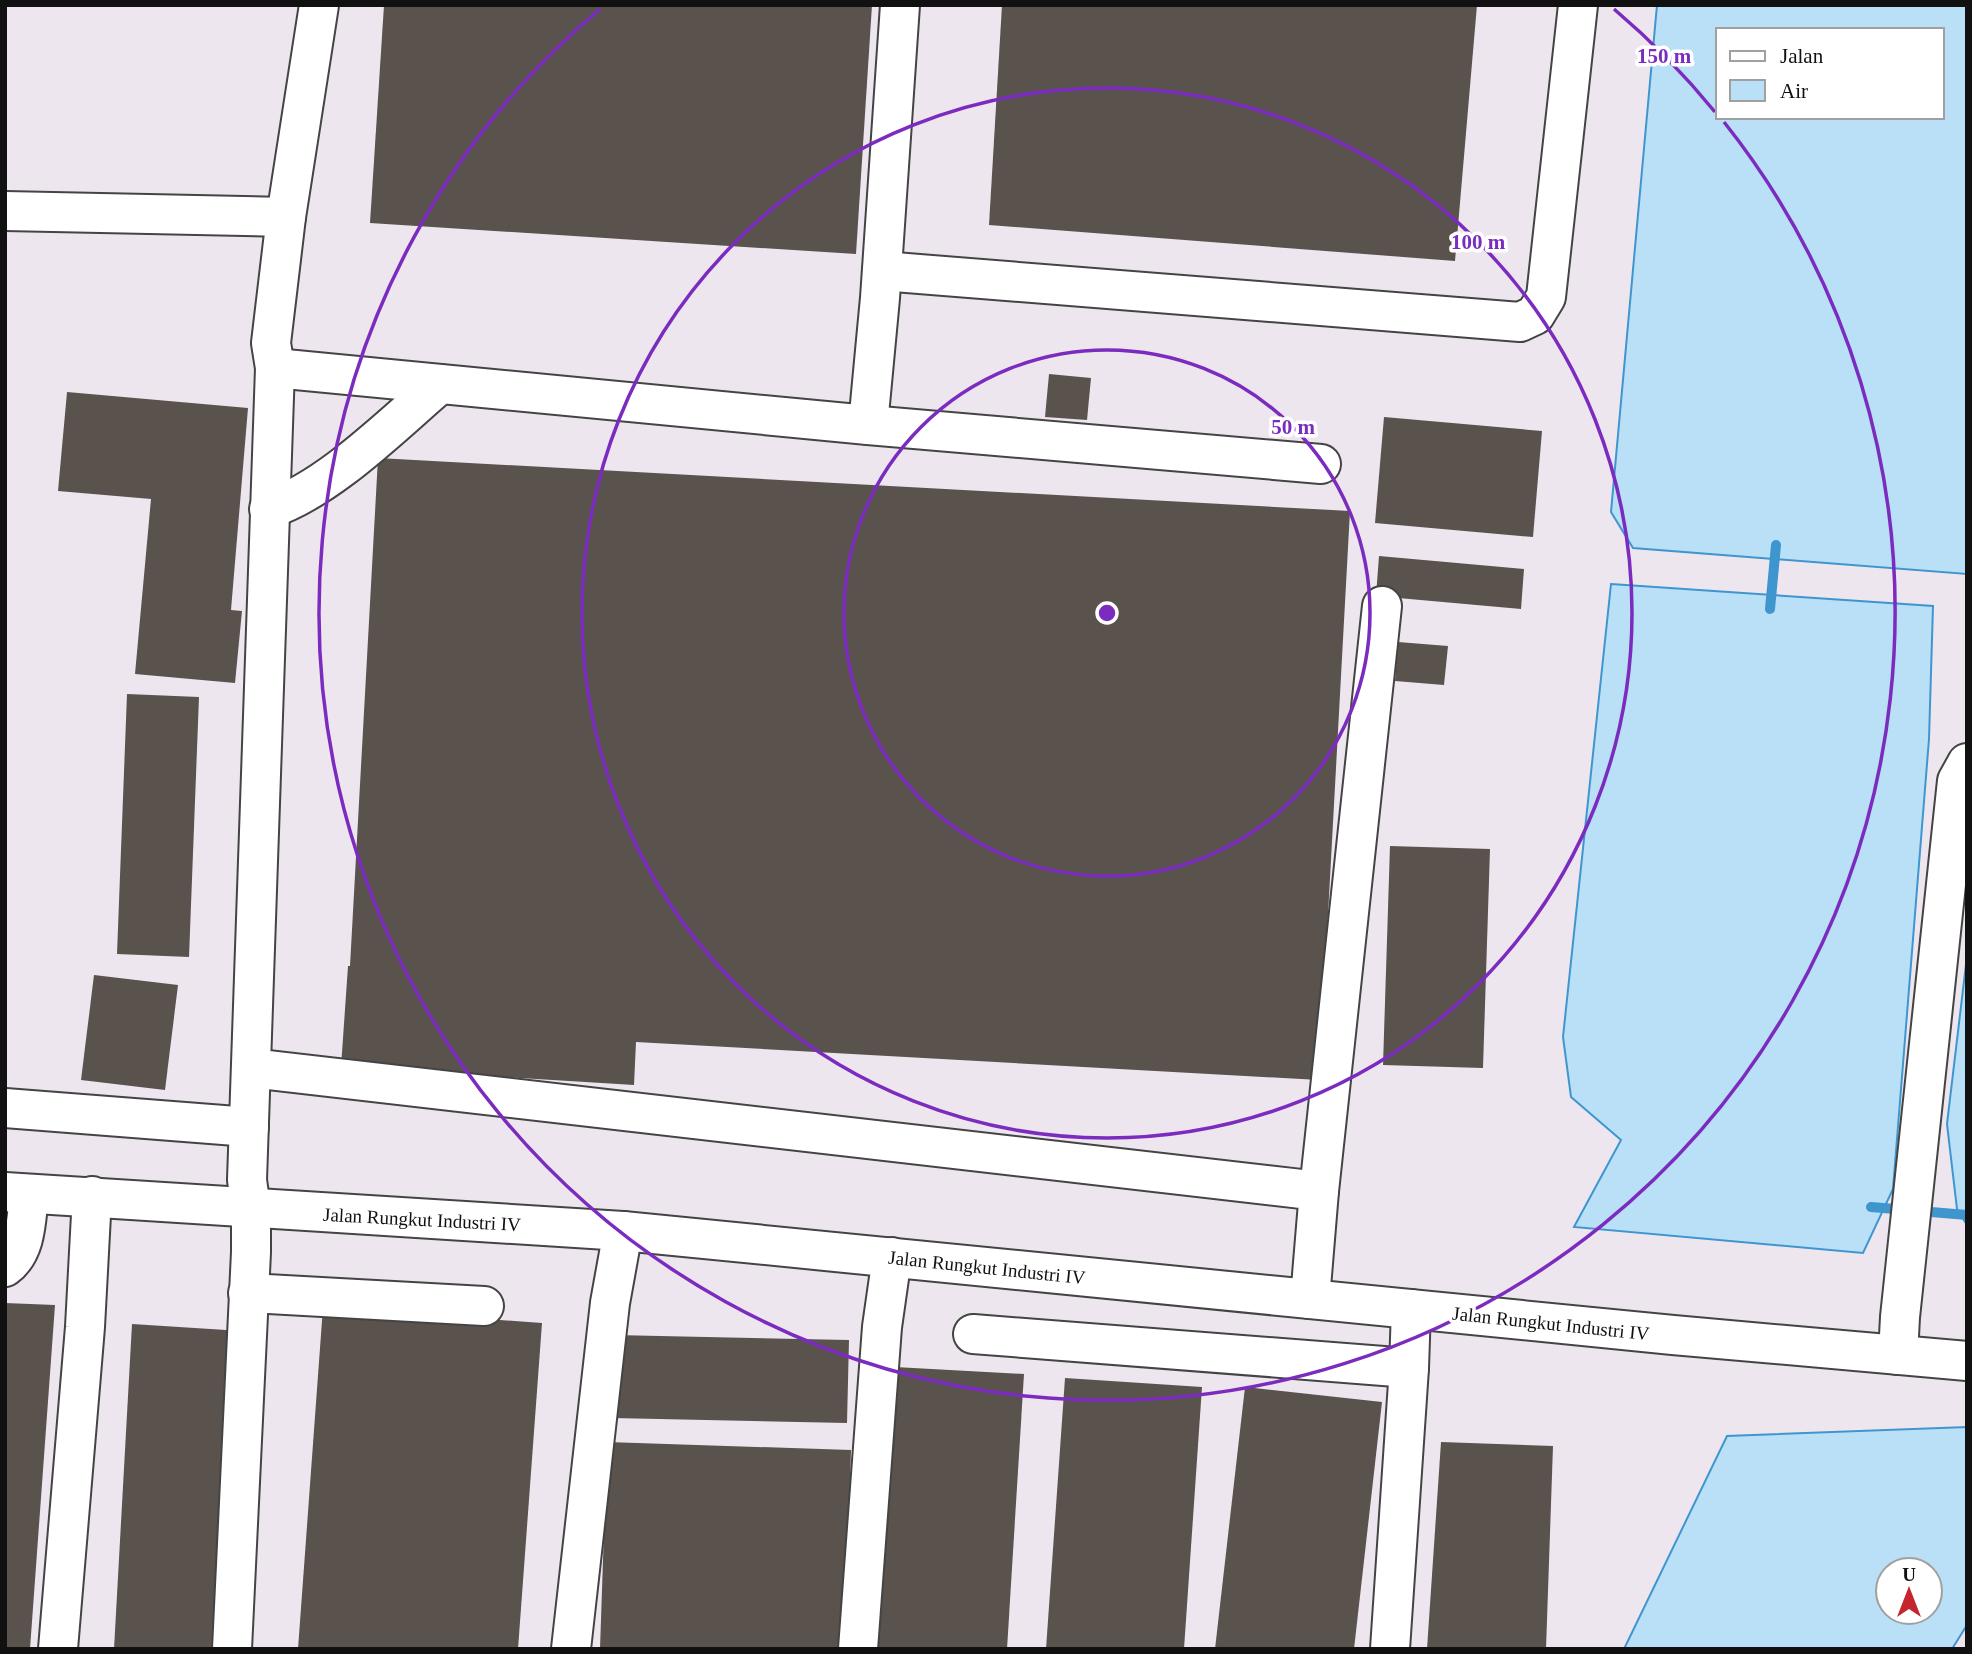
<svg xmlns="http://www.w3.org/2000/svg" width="1972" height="1654" font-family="Georgia,serif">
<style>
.industrial{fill:#eee6ef;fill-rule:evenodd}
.water{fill:#b9e0f7;stroke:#3f96cf;stroke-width:2;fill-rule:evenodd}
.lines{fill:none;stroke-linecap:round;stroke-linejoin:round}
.stream{stroke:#3f96cf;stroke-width:10}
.building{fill:#5a524d}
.minor-casing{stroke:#444;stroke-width:42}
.minor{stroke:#fff;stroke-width:38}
.ring{fill:none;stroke:#7b2cbf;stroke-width:3.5}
.labels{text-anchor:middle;stroke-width:7;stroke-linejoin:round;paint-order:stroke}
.street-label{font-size:19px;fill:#111;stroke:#fff}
.centre{fill:#7b2cbf;stroke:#fff;stroke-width:3.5}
.ring-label{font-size:21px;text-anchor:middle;font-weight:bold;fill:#7b2cbf;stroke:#fff;stroke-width:7;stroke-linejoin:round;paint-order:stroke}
</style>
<rect width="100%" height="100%" fill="#fffdf5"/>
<path class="industrial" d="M5,5H1967V1649H5ZM1718,30H1942V117H1718ZM1888,1570H1930V1612H1888Z"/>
<g class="water">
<path d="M1657,5H1967V574L1633,548L1611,512ZM1718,30H1942V117H1718Z"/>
<polygon points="1611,584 1933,606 1929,739 1893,1189 1863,1253 1574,1227 1621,1140 1571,1097 1563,1037"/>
<polygon points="1967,956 1967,1225 1957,1209 1947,1124"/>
<path d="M1967,1427V1625L1952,1649H1624L1727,1436ZM1888,1570H1930V1612H1888Z"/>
</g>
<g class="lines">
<g class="stream">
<polyline points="1770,609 1776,545"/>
<polyline points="1871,1207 1967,1215"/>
</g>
</g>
<g class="building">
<polygon points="384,5 872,5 856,254 370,223"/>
<polygon points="1002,5 1477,5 1455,261 989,225"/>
<polygon points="1049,374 1091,378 1087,420 1045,417"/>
<polygon points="67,392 248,408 231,610 242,611 235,683 135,674 151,499 58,491"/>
<polygon points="1384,417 1542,431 1533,537 1375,523"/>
<polygon points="378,458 1350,511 1319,1080 636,1042 634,1085 341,1067 348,966 350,966"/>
<polygon points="1379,556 1524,569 1521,609 1376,596"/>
<polygon points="1398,642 1448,646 1444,685 1395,681"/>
<polygon points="127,694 199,697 189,957 117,954"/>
<polygon points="1390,846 1490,849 1483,1068 1383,1065"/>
<polygon points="94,975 178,985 165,1090 81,1080"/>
<polygon points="5,1303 55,1305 30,1649 5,1649"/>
<polygon points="323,1307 542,1323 518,1649 298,1649"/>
<polygon points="132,1324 242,1331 223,1649 114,1649"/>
<polygon points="614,1335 849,1340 847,1423 612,1418"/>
<polygon points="895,1367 1024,1374 1007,1649 878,1649"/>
<polygon points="1065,1378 1202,1387 1184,1649 1046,1649"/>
<polygon points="1245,1387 1382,1402 1354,1649 1215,1649"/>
<polygon points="607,1442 851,1450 845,1649 600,1649"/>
<polygon points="1441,1442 1553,1446 1546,1649 1427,1649"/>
</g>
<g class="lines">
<g class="minor-casing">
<g id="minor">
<polyline points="5,211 286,217"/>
<polyline points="882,271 1520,322 1535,315 1546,297 1578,5"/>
<polyline points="275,368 868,425 1321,464"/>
<polyline points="868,425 880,298 900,5"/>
<path d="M269,509C329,489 392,425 440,384"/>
<polyline points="251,1068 1319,1191 1310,1299"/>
<polyline points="5,1108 249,1127"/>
<polyline points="1319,1191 1382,606"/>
<polyline points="5,1192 623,1231 1673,1335 1967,1361"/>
<path d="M5,1267C27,1251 26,1219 29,1194"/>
<polyline points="248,1293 484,1306"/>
<polyline points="973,1334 1409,1368"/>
<polyline points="1898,1355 1900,1317 1957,781 1967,763"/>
<polyline points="58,1649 85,1327 92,1196"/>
<polyline points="232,1649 251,1252 251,1209 247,1180 275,368 271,343 286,217 319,5"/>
<polyline points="571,1649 610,1303 623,1231"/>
<polyline points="858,1649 882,1327 892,1257"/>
<polyline points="1390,1649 1409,1368 1411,1309"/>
</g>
</g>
<use href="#minor" class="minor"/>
</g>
<g class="ring">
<circle cx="1107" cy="613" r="263"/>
<circle cx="1107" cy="613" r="525"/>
<path d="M1614 9A788 788 0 0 1 1715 112M1724 122A788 788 0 1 1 600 9"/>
</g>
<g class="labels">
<g class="street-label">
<text transform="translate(422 1219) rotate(3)" y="7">Jalan Rungkut Industri IV</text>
<text transform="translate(987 1267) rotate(6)" y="7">Jalan Rungkut Industri IV</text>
<text transform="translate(1551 1323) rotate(6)" y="7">Jalan Rungkut Industri IV</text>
</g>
</g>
<circle cx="1107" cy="613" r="10" class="centre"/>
<g class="ring-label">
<text x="1664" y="63">150 m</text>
<text x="1478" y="249">100 m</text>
<text x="1293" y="434">50 m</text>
</g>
<rect width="1972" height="1654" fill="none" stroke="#111111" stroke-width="14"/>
<rect x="1716" y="28" width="228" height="91" fill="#ffffff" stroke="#a0a0a0" stroke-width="2"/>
<rect x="1730" y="51" width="35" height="10" fill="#ffffff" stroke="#a0a0a0" stroke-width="2"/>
<text x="1780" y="63" font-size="21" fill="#111111">Jalan</text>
<rect x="1730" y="80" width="35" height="21" fill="#b9e0f7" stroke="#a0a0a0" stroke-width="2"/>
<text x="1780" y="98" font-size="21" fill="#111111">Air</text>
<g transform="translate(1909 1591)"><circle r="33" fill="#ffffff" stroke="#a0a0a0" stroke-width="2"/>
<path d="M0-5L12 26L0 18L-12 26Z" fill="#c4262e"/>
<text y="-10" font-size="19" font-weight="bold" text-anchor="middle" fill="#111111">U</text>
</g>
</svg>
